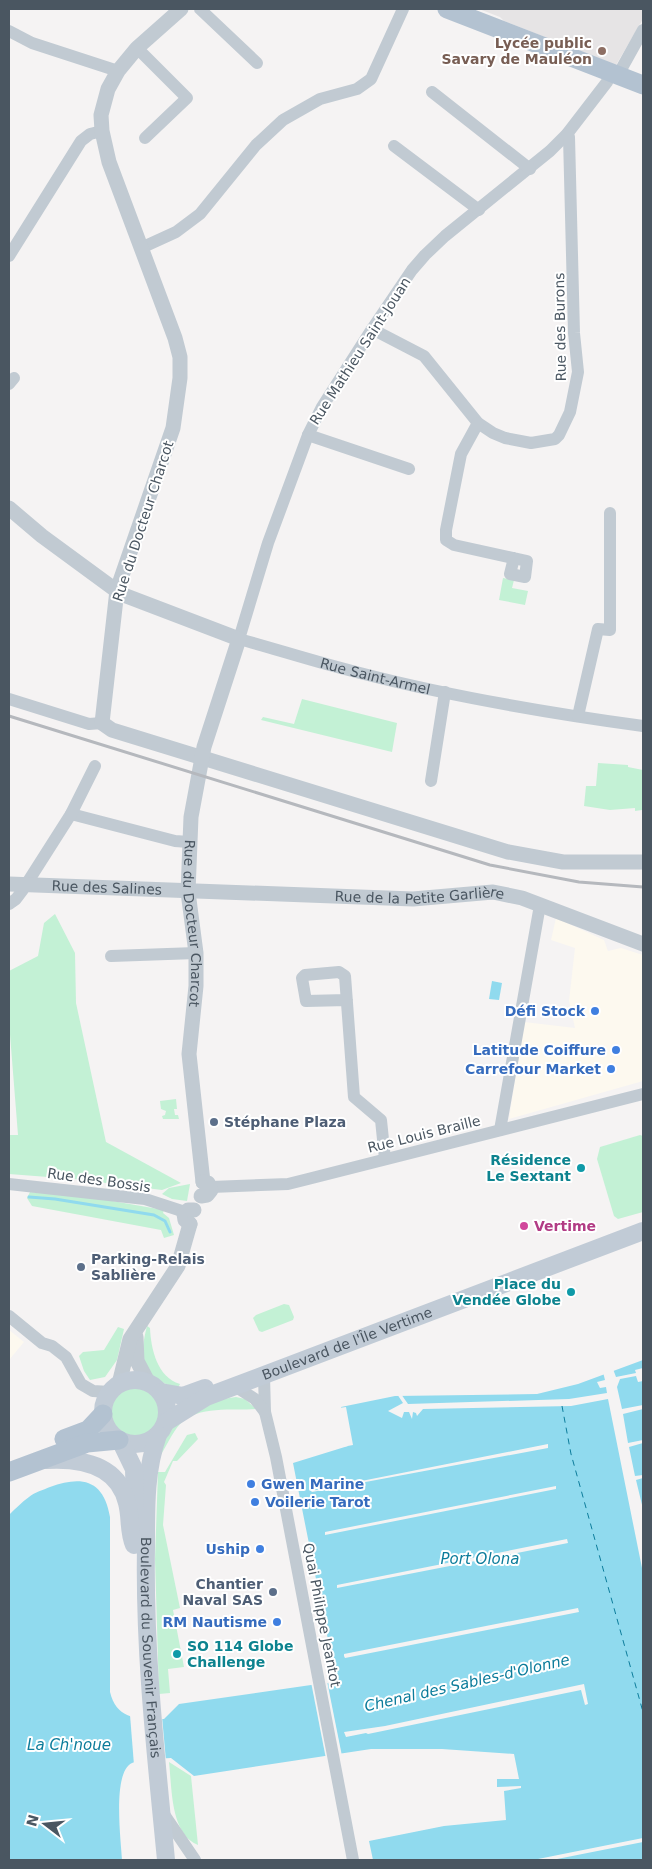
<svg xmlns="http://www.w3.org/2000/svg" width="652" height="1869" font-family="'DejaVu Sans',sans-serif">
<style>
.commercial{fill:#fdf9ef}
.education{fill:#e6e4e5}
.green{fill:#c3f1d5}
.water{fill:#90daee}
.pier{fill:#f5f3f3}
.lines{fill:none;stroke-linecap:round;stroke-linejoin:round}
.stream{stroke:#90daee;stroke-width:3}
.ferry{stroke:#0c7c9b;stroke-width:1;stroke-dasharray:6 5;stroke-linecap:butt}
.minor{stroke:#c1cad2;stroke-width:12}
.tertiary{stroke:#c1cad2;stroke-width:15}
.secondary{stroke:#c1cbd6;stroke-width:18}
.primary{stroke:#b3c2d1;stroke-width:19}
.rail{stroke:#b5b8bd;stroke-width:3}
.education-dot{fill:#8d6e63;stroke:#fff;stroke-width:2}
.shop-dot{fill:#3f7fe0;stroke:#fff;stroke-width:2}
.service-dot{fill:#5c6f8a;stroke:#fff;stroke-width:2}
.culture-dot{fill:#0f9aa8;stroke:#fff;stroke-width:2}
.hotel-dot{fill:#d1479c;stroke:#fff;stroke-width:2}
.labels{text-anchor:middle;stroke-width:4;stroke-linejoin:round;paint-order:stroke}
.education-label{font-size:14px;font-weight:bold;fill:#785e54;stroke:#fff;text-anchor:end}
.street-label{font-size:14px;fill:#4a5661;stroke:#fff}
.shop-label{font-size:14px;font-weight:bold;fill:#366cbe;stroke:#fff;text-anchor:end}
.service-label{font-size:14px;font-weight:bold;fill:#4e5e75;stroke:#fff;text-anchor:start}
.culture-label{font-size:14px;font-weight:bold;fill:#0d838f;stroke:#fff;text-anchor:end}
.hotel-label{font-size:14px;font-weight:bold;fill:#b23c85;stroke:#fff;text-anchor:start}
.water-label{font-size:15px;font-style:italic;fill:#0c7c9b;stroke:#fff}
</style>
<rect width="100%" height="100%" fill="#f5f3f3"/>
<g class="commercial">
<polygon points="556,918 604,940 608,951 621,948 643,955 643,1081 509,1119 524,1022 575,1028 569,1001 575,948 551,940"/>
<polygon points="9,1330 24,1342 9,1360"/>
</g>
<polygon class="education" points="479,9 643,9 643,19 616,65 504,21 500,17"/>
<g class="green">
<polygon points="503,578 514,580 512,588 528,591 525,605 499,600"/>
<polygon points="302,699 397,723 392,752 261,720 263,717 294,724"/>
<polygon points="598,763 628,765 628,767 643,770 642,810 635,811 635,808 610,810 584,806 586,786 596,786"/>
<polygon points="55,914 75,953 76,1003 106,1142 181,1183 162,1190 74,1179 9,1174 9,1135 18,1135 9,1022 9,971 38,956 44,923"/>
<polygon points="176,1099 177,1109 174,1109 175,1115 178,1115 179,1119 163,1119 162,1116 165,1115 166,1111 161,1109 160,1101"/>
<polygon points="640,1135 643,1136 643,1212 618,1219 614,1216 597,1159 600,1147"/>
<polygon points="190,1184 187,1201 172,1199 162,1194 169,1188"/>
<polygon points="30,1192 78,1195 164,1210 163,1213 169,1218 174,1235 164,1238 161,1230 32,1206 27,1198"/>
<polygon points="284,1304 289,1305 294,1317 293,1320 262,1332 259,1331 253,1318 256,1315"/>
<path d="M147,1326L150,1328C151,1349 157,1377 180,1384L178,1388C142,1378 138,1361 147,1326Z"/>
<polygon points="118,1327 124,1329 117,1360 105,1377 90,1380 84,1371 79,1356 83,1352 104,1350"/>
<circle cx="135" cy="1412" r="25"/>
<path d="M236,1397L245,1399L256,1409C232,1411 198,1405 180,1424C172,1433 166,1447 159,1458C166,1421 201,1401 236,1397Z"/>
<polygon points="195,1433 198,1439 177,1461 173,1461 164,1482 166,1485 163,1525 180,1608 173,1610 184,1667 168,1669 170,1693 159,1694 155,1559 158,1472 165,1472 187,1435"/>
<path d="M169,1762L191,1776L198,1845C170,1834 172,1787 169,1762Z"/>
</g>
<g class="water">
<polygon points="492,981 502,983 499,1000 489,999"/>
<path d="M643,1360V1860H373L369,1841L444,1826L506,1820L504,1791L521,1788V1786L497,1787V1779H519L514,1754L442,1749H371L194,1776L171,1758C159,1759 143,1758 132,1763C112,1772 121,1840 122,1860H9V1515C15,1509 22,1502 29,1497C35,1492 43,1490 50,1487C82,1475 104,1480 110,1517V1692C117,1721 140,1719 164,1719L179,1704L311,1685L328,1683L330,1686L335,1683V1675L293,1463L348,1446L341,1407L395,1396L537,1394L578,1384Z"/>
</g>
<g class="pier">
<polygon points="643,1368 643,1381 638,1382 636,1376 620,1379 617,1387 622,1409 643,1405 643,1409 623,1414 628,1443 643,1440 643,1443 629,1447 635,1476 643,1475 643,1478 636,1480 643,1509 643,1573 608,1399 571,1406 423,1409 417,1416 416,1413 413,1412 412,1419 409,1412 404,1412 402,1418 388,1411 403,1403 397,1394 401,1394 408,1404 569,1399 607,1393 606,1387 600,1388 597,1382 605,1380 603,1372 613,1369 616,1377 636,1373 635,1370"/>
<polygon points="346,1407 353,1445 316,1452 346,1444 339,1408"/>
<polygon points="548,1444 548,1448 312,1492 311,1491"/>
<polygon points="556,1486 556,1489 325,1535 325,1532"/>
<polygon points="567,1539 568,1543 337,1588 337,1585"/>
<polygon points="578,1608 579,1612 345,1658 344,1656 344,1654"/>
<polygon points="327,1681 342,1756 326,1759 311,1682"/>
<polygon points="584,1684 588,1704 585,1705 581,1690 368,1734 366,1733 346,1737 344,1732 385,1726"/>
<polygon points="130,1715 162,1716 166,1761 134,1765"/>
<polygon points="643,1838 643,1842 552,1860 533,1860"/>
</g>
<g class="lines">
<polyline class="stream" points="29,1197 55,1199 154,1215 165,1221 170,1232"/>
<polyline class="ferry" points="562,1406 571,1454 643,1712"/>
<g class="minor">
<polyline points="200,9 257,63"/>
<polyline points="9,31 32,43 118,71"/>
<polyline points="137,48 187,98 145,138"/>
<path id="s1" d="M611,73L607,82L567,134L550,151L445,236L425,255L412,270L372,329L322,407L308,435L268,543L239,639C279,650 319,663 360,673C453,697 548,713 643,726"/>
<polyline points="618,75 643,30"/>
<polyline points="432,92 530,169"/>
<polyline points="394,146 479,210"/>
<polyline points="141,248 176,232 200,214 256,145 283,120 320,99 357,89 371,79 403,9"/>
<polyline points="9,256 81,141 90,134 102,131"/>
<polyline points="372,329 424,356 478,423 493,433 505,438 531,443 555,439 559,435 570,412 578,372 574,333 569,137 567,134"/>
<polyline points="9,384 14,378"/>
<polyline points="478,423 461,454 446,530 446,540 454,545 527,561 525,577 510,574 514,558"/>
<polyline points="308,435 409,469"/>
<polyline points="9,699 89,724 102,723"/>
<polyline points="578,716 598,629 610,630 610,513"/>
<polyline points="431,781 445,692"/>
<polyline points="71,814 175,841 189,842"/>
<polyline points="9,904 16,899 22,891 71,814 95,766"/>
<polyline points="111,956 196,953"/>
<polyline points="347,1000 306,1001 302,978 305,975 339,972 345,976 354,1097 381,1120 385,1159"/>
<polyline points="500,1130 540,905"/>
<polyline points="9,1184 145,1199 185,1212"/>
<polyline points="211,1187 288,1184 308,1179 643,1094"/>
<polyline points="9,1316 42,1343 52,1346 66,1357 81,1384 93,1391 110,1392"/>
<polyline points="264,1376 265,1412 276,1457 353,1860"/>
<polyline points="236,1387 255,1399 265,1412"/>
<polyline points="163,1813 195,1860"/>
</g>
<g class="tertiary">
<polyline points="181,9 137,48 118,71 108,89 101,115 102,131 109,162 175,338 180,357 180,378 173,428 117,590 102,723 112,730 508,852 563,862 643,862"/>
<path id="s2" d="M9,508L42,536L121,594L239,639L204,747L191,817L188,892L196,953V986L189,1054L203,1182"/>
<path id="s3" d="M9,884L413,899L493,892L522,898L643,944"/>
<polyline points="201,1196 207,1195 211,1190 208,1183 203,1182"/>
<polyline points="190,1224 185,1220 184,1214 188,1210 194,1210"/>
<polyline points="136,1337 137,1361 148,1382"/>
<polyline points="119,1384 130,1339 178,1266 190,1224"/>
</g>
<g class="secondary">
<circle cx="135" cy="1412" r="32"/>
<polyline points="161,1392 183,1396 205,1388"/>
<path id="s4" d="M166,1422L206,1397L643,1231"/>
<path id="s5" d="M158,1435C145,1471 146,1509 146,1547C144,1652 156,1756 166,1860"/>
<polyline points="120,1440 134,1469 135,1506"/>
<path d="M46,1460C80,1458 118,1464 127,1503C131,1518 128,1531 134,1545"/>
</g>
<g class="primary">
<polyline points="447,9 643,85"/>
<polyline points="64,1439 88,1430 103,1414"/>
<polyline points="9,1472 87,1443 119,1440"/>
</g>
<polyline class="rail" points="9,716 490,865 579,882 643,887"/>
</g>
<circle class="education-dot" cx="602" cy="51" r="5"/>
<g class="shop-dot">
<circle cx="595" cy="1011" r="5"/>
<circle cx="616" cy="1050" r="5"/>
<circle cx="611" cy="1069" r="5"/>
<circle cx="251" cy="1484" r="5"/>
<circle cx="255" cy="1502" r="5"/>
<circle cx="260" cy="1549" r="5"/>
<circle cx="277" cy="1622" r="5"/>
</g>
<g class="service-dot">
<circle cx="214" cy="1122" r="5"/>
<circle cx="81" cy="1267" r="5"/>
<circle cx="273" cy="1592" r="5"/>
</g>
<g class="culture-dot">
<circle cx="581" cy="1168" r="5"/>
<circle cx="571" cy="1292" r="5"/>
<circle cx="177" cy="1654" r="5"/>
</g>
<circle class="hotel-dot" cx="524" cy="1226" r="5"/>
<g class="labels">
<g class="education-label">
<text x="592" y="48">Lycée public<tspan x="592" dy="16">Savary de Mauléon</tspan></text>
</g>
<g class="street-label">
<text transform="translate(560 327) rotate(-91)" y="5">Rue des Burons</text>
<text transform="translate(360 351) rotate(-57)" y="5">Rue Mathieu Saint-Jouan</text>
<text transform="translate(143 521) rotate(-72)" y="5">Rue du Docteur Charcot</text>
<text dy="5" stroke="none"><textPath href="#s1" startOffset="834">Rue Saint-Armel</textPath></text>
<text dy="5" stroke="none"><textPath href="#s3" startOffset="98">Rue des Salines</textPath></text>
<text dy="5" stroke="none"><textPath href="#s3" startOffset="411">Rue de la Petite Garlière</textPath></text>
<text dy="5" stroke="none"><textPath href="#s2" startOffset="559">Rue du Docteur Charcot</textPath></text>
<text transform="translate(424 1134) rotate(-14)" y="5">Rue Louis Braille</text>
<text transform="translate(99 1180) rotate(8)" y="5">Rue des Bossis</text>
<text dy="5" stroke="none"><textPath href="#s4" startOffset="198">Boulevard de l'Île Vertime</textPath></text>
<text transform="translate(322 1615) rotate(79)" y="5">Quai Philippe Jeantot</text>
<text dy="5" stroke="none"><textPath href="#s5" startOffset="214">Boulevard du Souvenir Français</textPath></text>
</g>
<g class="shop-label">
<text x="585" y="1016">Défi Stock</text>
<text x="606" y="1055">Latitude Coiffure</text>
<text x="601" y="1074">Carrefour Market</text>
<text x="261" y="1489" text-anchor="start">Gwen Marine</text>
<text x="265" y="1507" text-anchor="start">Voilerie Tarot</text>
<text x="250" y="1554">Uship</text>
<text x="267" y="1627">RM Nautisme</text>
</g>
<g class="service-label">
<text x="224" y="1127">Stéphane Plaza</text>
<text x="91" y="1264">Parking-Relais<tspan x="91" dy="16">Sablière</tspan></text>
<text x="263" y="1589" text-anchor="end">Chantier<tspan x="263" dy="16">Naval SAS</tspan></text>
</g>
<g class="culture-label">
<text x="571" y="1165">Résidence<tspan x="571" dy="16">Le Sextant</tspan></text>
<text x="561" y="1289">Place du<tspan x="561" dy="16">Vendée Globe</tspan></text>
<text x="187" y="1651" text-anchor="start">SO 114 Globe<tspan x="187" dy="16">Challenge</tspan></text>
</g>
<g class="hotel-label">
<text x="534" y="1231">Vertime</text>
</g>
<g class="water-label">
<text x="480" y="1564">Port Olona</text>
<text transform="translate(467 1683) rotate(-13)" y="5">Chenal des Sables-d'Olonne</text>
<text x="69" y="1750">La Ch'noue</text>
</g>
</g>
<rect width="652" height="1869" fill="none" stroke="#4a5661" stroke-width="20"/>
<g transform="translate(45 1824) rotate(286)" stroke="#ffffff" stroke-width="4" paint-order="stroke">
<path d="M0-4L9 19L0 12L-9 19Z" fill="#4a5661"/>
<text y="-8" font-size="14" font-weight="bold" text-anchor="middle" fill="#4a5661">N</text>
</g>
</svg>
